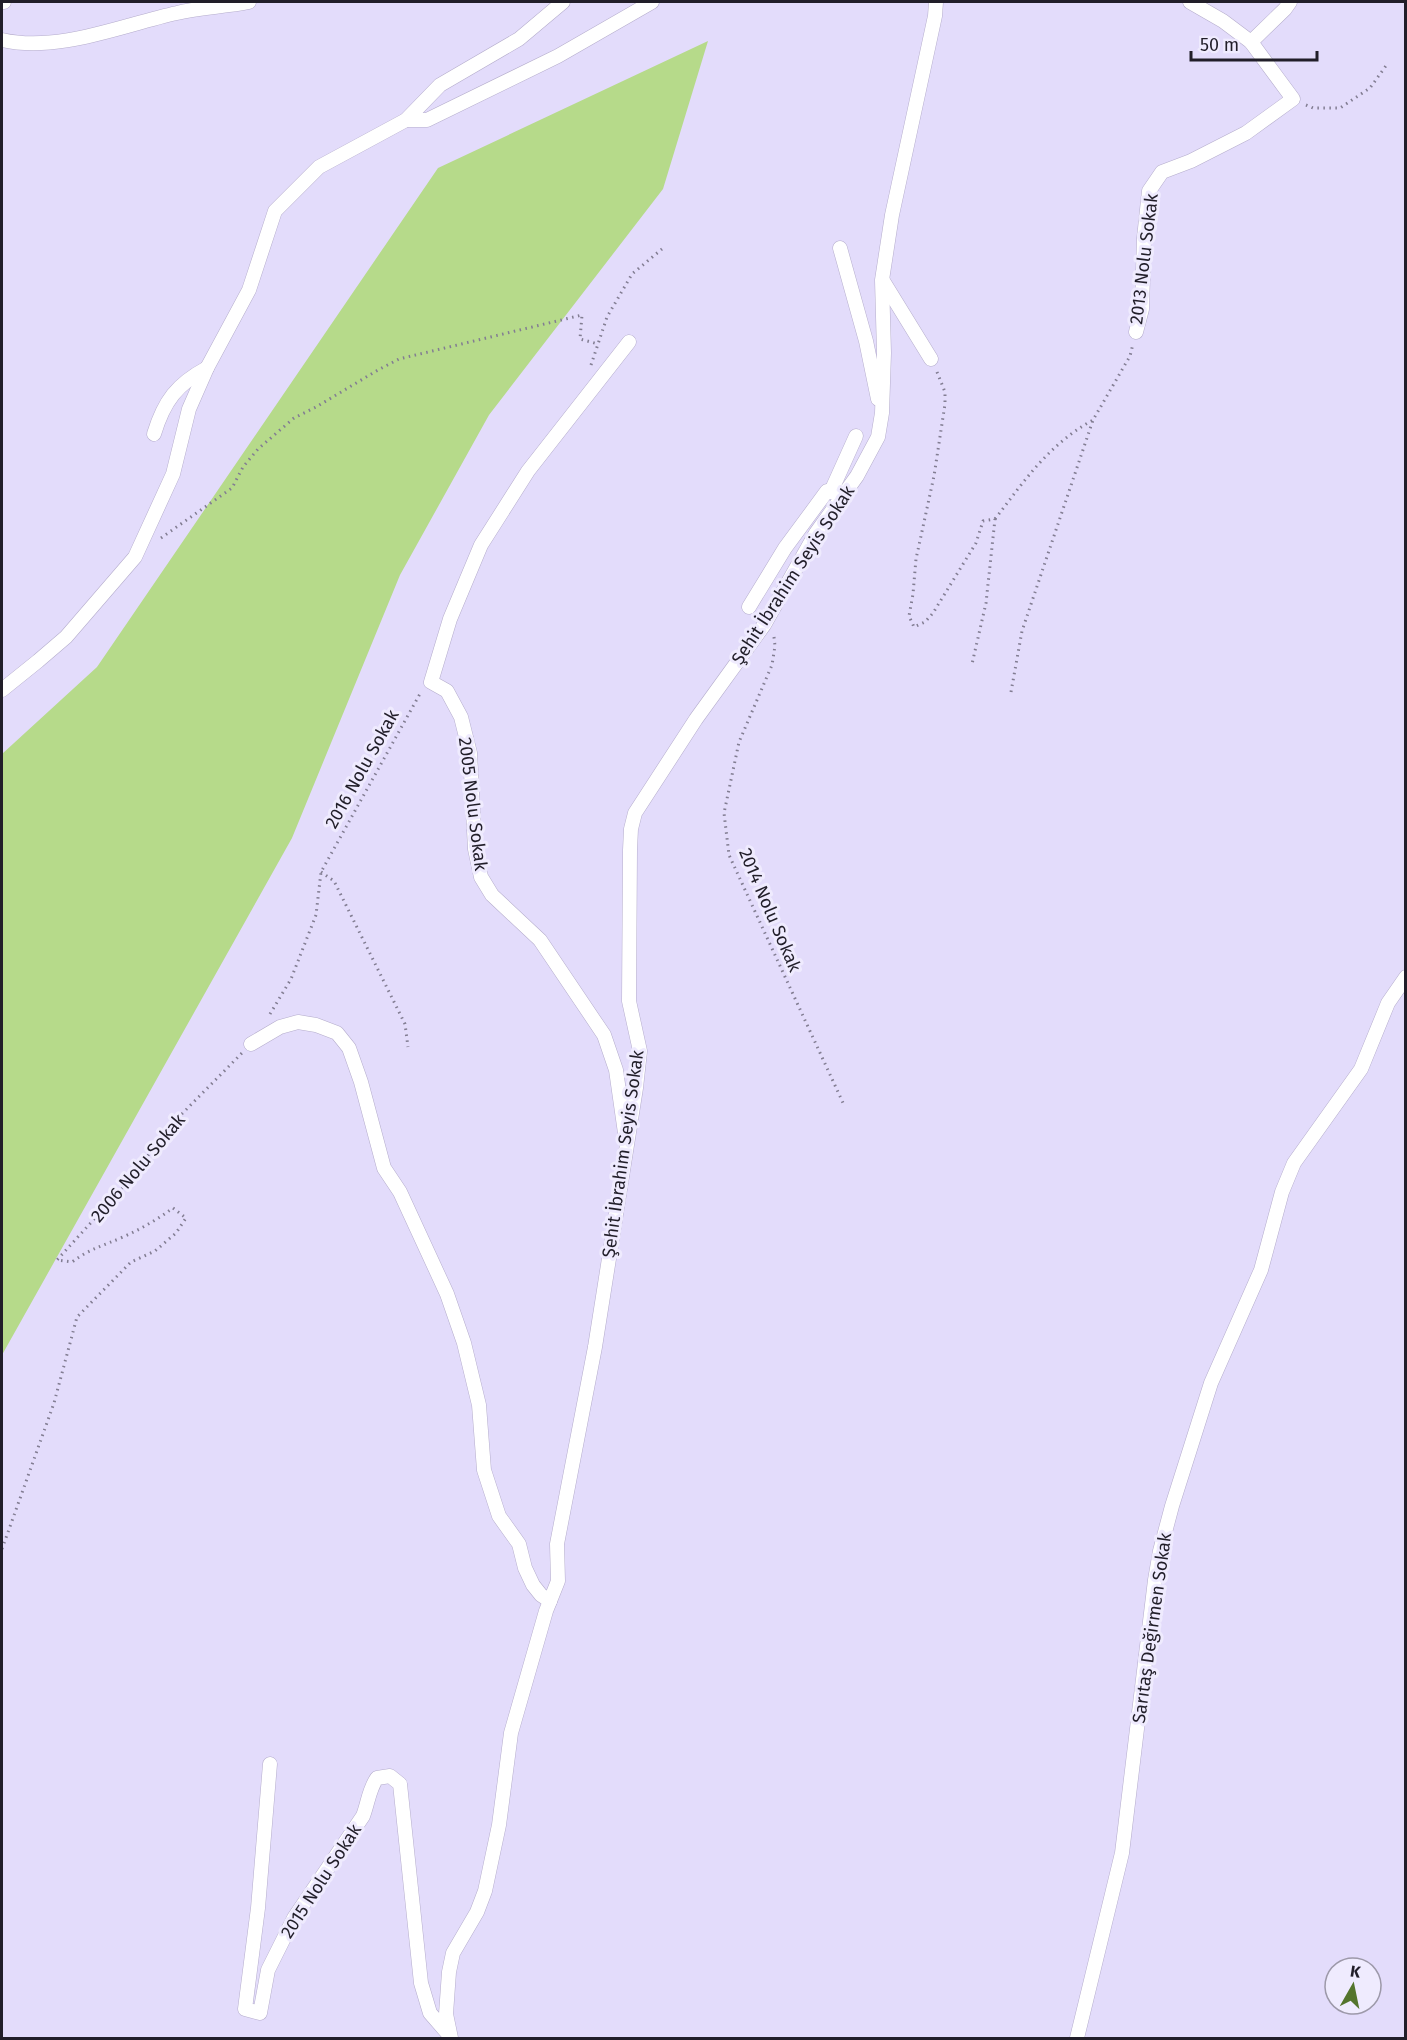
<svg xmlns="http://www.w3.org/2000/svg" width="1407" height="2040" font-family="'Fira Sans',sans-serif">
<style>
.green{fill:#b6da8a}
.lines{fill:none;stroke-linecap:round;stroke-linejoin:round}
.street-casing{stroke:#b5adcc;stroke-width:15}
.path{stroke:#827d92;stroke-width:3;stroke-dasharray:1.5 4.5;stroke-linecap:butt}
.street{stroke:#fff;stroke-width:14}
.labels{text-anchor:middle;stroke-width:6;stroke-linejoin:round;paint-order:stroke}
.street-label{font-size:18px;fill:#211e29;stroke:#efebfe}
</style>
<rect width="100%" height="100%" fill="#e3dcfb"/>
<polygon class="green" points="708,41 663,189 489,415 400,575 292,838 2,1355 2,754 97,667 438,168"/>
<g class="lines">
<g class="street-casing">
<g id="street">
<polyline points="2,2 4,2"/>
<path d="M2,40C58,53 122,25 177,13C201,7 225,7 249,2"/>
<polyline points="1251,42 1285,9 1290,2"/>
<polyline points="406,120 427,120 558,56 652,2"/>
<polyline points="840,248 866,341 878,399"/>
<polyline points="883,281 931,359"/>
<polyline points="1136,332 1142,309 1144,238 1149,191 1162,172 1191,161 1246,133 1293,99 1251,42 1223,21 1190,2"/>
<path d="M154,434C164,401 177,384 207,368"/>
<polyline points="842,495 833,487 856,436"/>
<polyline points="749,607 785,548 827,491 842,495"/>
<polyline points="2,690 38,661 66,637 135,557 173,474 189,409 207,368 249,290 275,211 319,167 406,120 440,85 519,39 563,2"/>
<polyline points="251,1044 280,1027 298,1022 316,1025 337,1033 349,1048 361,1082 384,1168 400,1192 447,1294 464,1343 479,1405 484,1470 499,1516 519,1544 525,1568 533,1585 541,1595 550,1601"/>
<polyline points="625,1133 616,1070 604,1035 540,940 492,895 481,877 475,849 470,753 461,717 447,691 431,682 450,619 481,545 528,471 629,342"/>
<path d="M270,1764L258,1908L245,2009L260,2013L268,1970L294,1918L363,1816C368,1803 369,1789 377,1778L390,1776L400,1784L421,1983L430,2013L450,2036"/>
<polyline points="451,2038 446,2014 449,1972 453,1953 477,1912 485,1891 499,1825 511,1733 546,1611 558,1581 557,1544 595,1347 636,1088 640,1051 629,1001 630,850 631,829 635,813 696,719 764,625 816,533 857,476 878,437 882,413 884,353 882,280 892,215 935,16 936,2"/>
<polyline points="1077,2038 1122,1853 1155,1580 1160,1551 1172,1506 1211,1383 1261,1270 1282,1192 1294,1163 1361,1069 1388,1003 1406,977"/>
</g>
</g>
<g class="path">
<polyline points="1306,105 1313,108 1340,108 1370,88 1388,63"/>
<polyline points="591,365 607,317 632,274 662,249"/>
<polyline points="937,372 945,392 945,404 934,476 916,559 913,594 909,616 914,627 925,622 933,613 976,543 983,521 995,519 986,603 972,664"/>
<path d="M995,519C1025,480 1049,444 1093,420"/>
<polyline points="161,538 232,488 243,467 258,449 294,418 316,407 378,370 399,359 582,315 580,339 598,344"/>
<polyline points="774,637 775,646 772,665 739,742 724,813 729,855 844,1105"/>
<polyline points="1011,692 1022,631 1093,420 1130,356 1133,344"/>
<polyline points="321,872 334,881 405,1024 408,1047"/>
<polyline points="270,1014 291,979 316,915 321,872 421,692"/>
<path d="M2,1549L54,1403L77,1317L131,1262L155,1251L176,1233L186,1218L173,1208C158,1219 141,1229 123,1237C103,1246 91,1248 72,1262L57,1260L136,1173L164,1132L242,1053"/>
</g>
<use href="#street" class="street"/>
</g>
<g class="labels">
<g class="street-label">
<text transform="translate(1144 259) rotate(-83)" y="6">2013 Nolu Sokak</text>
<text transform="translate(793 575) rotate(-57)" y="6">Şehit İbrahim Seyis Sokak</text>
<text transform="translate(362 769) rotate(-61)" y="6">2016 Nolu Sokak</text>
<text transform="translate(473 804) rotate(83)" y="6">2005 Nolu Sokak</text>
<text transform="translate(770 910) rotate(67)" y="6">2014 Nolu Sokak</text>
<text transform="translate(623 1154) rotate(-82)" y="6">Şehit İbrahim Seyis Sokak</text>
<text transform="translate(138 1168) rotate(-50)" y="6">2006 Nolu Sokak</text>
<text transform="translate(1152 1628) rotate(-82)" y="6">Sarıtaş Değirmen Sokak</text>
<text transform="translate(321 1881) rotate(-57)" y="6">2015 Nolu Sokak</text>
</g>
</g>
<rect width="1407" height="2040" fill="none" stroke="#211e29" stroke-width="6"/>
<g transform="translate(1353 1986) rotate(9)"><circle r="28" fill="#efebfe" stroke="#9d99a9" stroke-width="1.5"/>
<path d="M0-4.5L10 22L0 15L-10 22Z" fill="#54752d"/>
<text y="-9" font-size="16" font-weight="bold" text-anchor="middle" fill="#211e29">K</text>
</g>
<path d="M1191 51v9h126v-9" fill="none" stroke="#211e29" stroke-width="3"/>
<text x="1200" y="51" font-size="18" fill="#211e29" stroke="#efebfe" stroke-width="4.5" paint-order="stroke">50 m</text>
</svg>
